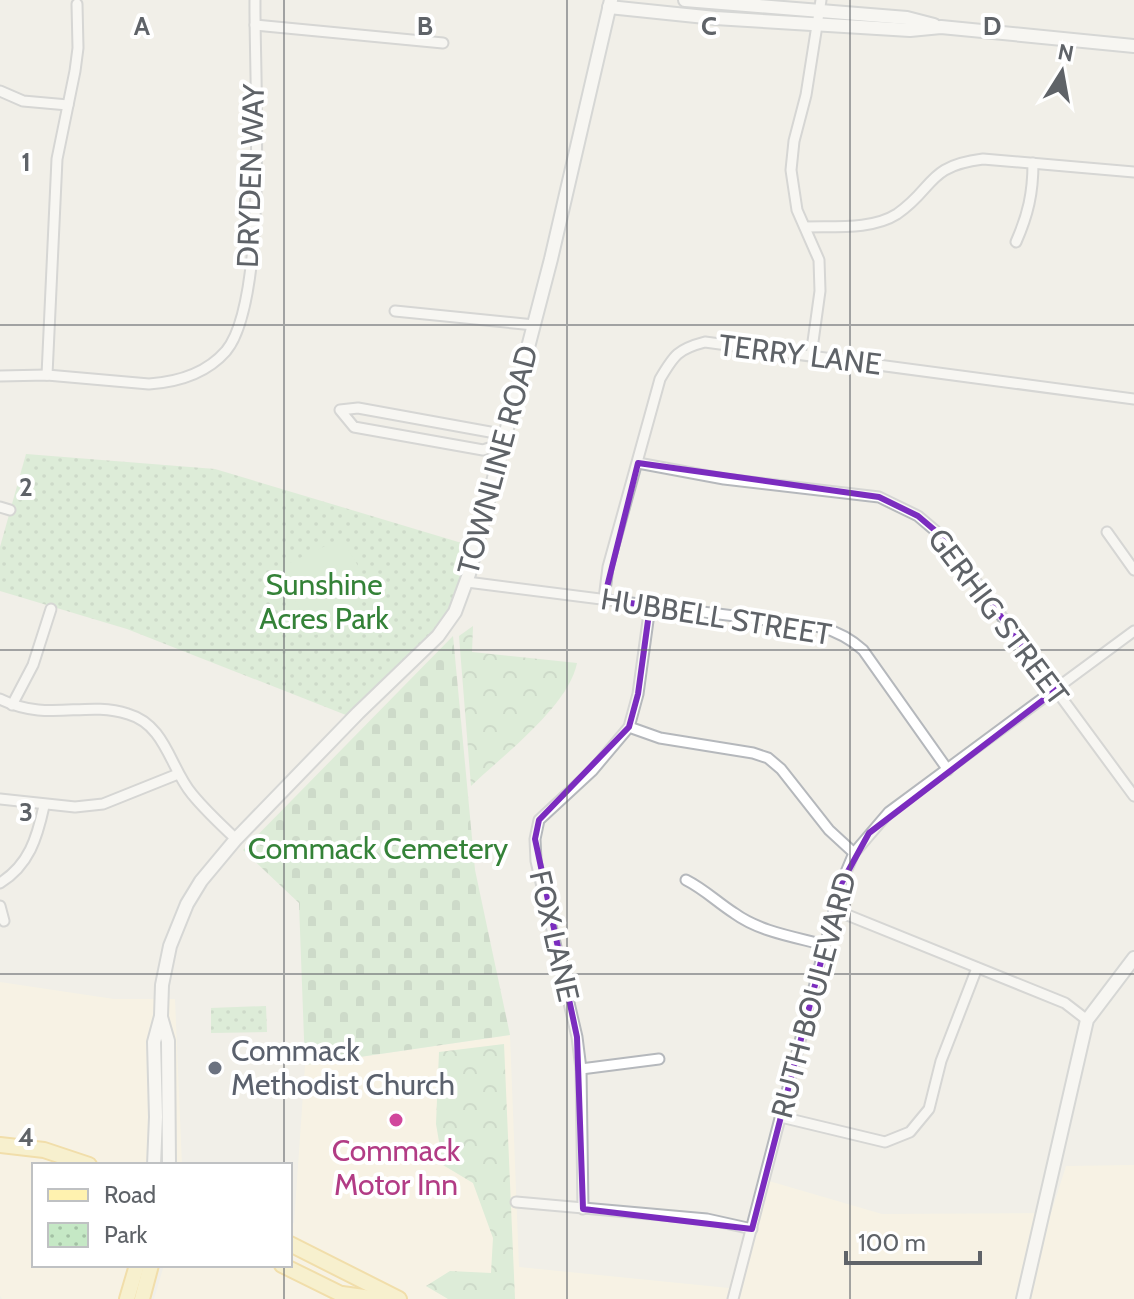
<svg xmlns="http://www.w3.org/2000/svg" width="1134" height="1299" font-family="Cabin,sans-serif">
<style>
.commercial{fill:#fef7e0}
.forest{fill:url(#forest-crowns)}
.cemetery{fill:url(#cemetery-stones)}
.park{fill:url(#park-dots)}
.pitch{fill:#c5e8c5}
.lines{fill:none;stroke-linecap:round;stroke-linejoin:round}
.street-casing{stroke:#b5b8bc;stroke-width:13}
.secondary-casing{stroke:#b6babf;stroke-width:16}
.primary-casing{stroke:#f2c960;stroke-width:18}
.street{stroke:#fff;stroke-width:9}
.secondary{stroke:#fff;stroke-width:12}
.primary{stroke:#fff2af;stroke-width:14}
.marked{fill:none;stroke:#7b2cbf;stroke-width:6;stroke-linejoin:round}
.grid{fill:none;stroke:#5f6368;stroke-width:2;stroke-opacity:0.55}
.worship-dot{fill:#6b7280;stroke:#fff;stroke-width:3}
.hotel-dot{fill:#d1479c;stroke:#fff;stroke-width:3}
.labels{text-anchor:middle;stroke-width:8;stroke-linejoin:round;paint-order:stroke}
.street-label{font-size:30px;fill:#5f6368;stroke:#fff}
.park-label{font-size:30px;fill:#348238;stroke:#fff}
.worship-label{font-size:30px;fill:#5b616d;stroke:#fff;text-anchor:start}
.hotel-label{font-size:30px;fill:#b23c85;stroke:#fff}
.grid-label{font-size:26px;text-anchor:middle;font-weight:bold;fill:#5f6368;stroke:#fff;stroke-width:8;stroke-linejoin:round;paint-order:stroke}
</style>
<defs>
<pattern id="forest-crowns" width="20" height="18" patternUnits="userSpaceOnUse" patternTransform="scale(2)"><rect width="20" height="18" fill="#c5e8c5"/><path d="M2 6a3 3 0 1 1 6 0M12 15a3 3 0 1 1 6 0" fill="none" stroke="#a3c0a4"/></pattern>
<pattern id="cemetery-stones" width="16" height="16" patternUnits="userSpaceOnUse" patternTransform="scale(2)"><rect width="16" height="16" fill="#c5e8c5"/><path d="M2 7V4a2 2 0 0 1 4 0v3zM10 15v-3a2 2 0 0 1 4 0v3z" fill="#a3c0a4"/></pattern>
<pattern id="park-dots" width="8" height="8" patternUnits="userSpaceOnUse" patternTransform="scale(2)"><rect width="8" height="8" fill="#c5e8c5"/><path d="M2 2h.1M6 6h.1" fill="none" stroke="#a3c0a4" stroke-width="1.8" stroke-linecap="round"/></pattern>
</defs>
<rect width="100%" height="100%" fill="#f1efe8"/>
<g class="commercial">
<polygon points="0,982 114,999 175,999 182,1165 34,1165 34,1265 131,1265 120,1299 2,1299 0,1296"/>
<polygon points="510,1035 519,1267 729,1288 759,1178 882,1214 1051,1213 1066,1166 1134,1165 1134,1299 154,1299 164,1265 290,1265 290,1222 294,1223 305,1065"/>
</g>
<g class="forest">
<path d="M473,626L472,652L577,663C568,707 503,755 471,786L459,636Z"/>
<polygon points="504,1044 515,1299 448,1299 426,1286 450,1271 491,1273 493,1238 473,1183 443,1165 436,1124 439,1052"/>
</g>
<polygon class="cemetery" points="453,636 475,870 510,1035 305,1065 299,903 243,850"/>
<g class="park">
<polygon points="26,454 215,469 465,544 458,592 439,626 346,715 127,629 0,591 0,547"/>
<polygon points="266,1006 267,1032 211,1033 211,1008"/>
</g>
<path class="pitch" d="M340,539C356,559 376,589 355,614C347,625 328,630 315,635L280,575L283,566Z"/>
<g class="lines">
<g class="street-casing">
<g id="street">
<polyline points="255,25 443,43"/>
<polyline points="0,91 23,101 68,105"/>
<path d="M805,227C834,226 872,230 897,214C935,188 926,166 983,159L1134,172"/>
<path d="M1016,242C1028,215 1033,193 1033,163"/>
<polyline points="395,311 534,325"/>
<polyline points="811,356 820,291 819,260 797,210 791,170 794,141 806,95 821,0"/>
<polyline points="47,375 57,159 75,71 78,48 77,4"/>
<path d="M0,376L47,375L149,384C178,382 206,374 226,351C269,299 254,74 255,0"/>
<polygon points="358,408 490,432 504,443 483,450 354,427 340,410"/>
<polyline points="638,463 724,479 879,497 918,516 944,538 1134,796"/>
<polyline points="0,507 10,510"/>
<polyline points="1107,532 1134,570"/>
<path d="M467,582L821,627C838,632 850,638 863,650L948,770"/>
<path d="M604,599L608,567L660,379C674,355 678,349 705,342L1134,399"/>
<path d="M0,699C48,723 85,700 128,714C166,725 170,768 192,794C205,810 221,825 236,839"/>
<polyline points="12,705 33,665 51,609"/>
<polyline points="629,727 660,738 753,753 768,758 781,769 829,830 854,853"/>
<polyline points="0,799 75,807 103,804 178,774"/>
<path d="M686,880C704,889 717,902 734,913C760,932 795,937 825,945"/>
<path d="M0,883C29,865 37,838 44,806"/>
<polyline points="0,906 4,921"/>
<polyline points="835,910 1065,1003 1087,1020"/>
<polyline points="581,1069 659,1059"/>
<polyline points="781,1117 885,1142 910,1132 929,1109 941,1061 977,968"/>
<polyline points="516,1202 707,1219 752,1229"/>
<polyline points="583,1209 581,1069 577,1037 536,861 535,839 539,820 592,771 629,727 638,694 650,606"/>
<polyline points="733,1299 841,884 854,853 889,812 1134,631"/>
</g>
</g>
<g class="secondary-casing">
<g id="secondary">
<polyline points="685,0 907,18 934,25"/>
<polyline points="609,7 715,18 910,30 941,27 1134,46"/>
<polyline points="161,1017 168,1041 169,1165"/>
<polyline points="154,1165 156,1117 154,1042 161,1016 162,985 170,946 187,904 201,881 236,839 358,713 438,636 455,612 469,574 551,259 611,0"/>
<polyline points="1023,1299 1087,1020 1134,958"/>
</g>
</g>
<g class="primary-casing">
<g id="primary">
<polyline points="0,1145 44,1150 89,1165"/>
<polyline points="290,1244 399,1299"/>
<polyline points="282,1265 351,1299"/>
<polyline points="342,1294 378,1299"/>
<polyline points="127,1299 137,1265"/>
<polyline points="142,1299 151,1265"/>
</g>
</g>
<use href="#street" class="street"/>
<use href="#secondary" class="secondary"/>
<use href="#primary" class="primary"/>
</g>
<path d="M0 0H1134V1299H0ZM638,463L879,497L918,516L944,538L1055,691L869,833L841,884L752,1229L583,1209L577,1037L535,839L539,820L629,727L638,694L650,606L604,599Z" fill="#f1efe8" fill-opacity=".55" fill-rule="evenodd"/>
<path class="marked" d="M638,463L879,497L918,516L944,538L1055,691L869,833L841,884L752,1229L583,1209L577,1037L535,839L539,820L629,727L638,694L650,606L604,599Z"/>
<path class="grid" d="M284,0V1165M567,0V1299M850,0V1299M0,325H1134M0,650H1134M0,974H1134M284,1265V1299"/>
<circle class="worship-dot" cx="215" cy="1068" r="8"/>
<circle class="hotel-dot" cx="396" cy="1120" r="8"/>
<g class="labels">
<g class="street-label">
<text transform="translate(251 176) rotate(-88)" y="10">DRYDEN WAY</text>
<text transform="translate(800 355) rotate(7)" y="10">TERRY LANE</text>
<text transform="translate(498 460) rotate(-75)" y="10">TOWNLINE ROAD</text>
<text transform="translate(716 617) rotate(9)" y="10">HUBBELL STREET</text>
<text transform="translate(998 617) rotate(53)" y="10">GERHIG STREET</text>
<text transform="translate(554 936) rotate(77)" y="10">FOX LANE</text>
<text transform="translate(814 995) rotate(-75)" y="10">RUTH BOULEVARD</text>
</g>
<g class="park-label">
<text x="324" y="595">Sunshine<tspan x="324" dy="34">Acres Park</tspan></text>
<text x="378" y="859">Commack Cemetery</text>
</g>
<g class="worship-label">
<text x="231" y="1061">Commack<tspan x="231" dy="34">Methodist Church</tspan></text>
</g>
<g class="hotel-label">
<text x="396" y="1161">Commack<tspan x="396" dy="34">Motor Inn</tspan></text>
</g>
</g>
<g class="grid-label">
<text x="142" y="35">A</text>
<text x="425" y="35">B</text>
<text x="709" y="35">C</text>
<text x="992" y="35">D</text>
<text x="26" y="171">1</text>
<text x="26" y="496">2</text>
<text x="26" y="821">3</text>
<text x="26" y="1146">4</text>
</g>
<rect x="32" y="1163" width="260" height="104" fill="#ffffff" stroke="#bfc1c3" stroke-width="2"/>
<rect x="48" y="1189" width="40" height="12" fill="#fff2af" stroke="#bfc1c3" stroke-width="2"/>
<text x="104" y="1203" font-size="24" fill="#5f6368">Road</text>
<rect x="48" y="1223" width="40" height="24" fill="url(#park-dots)" stroke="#bfc1c3" stroke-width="2"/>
<text x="104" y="1243" font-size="24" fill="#5f6368">Park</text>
<g transform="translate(1062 72) rotate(11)" stroke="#ffffff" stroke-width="6" paint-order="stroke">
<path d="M0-6L14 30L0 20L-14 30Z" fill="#5f6368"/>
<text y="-12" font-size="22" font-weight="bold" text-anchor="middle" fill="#5f6368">N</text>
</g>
<path d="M846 1251v12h134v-12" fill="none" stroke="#5f6368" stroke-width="4"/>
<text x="858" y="1251" font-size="24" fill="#5f6368" stroke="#ffffff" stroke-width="6" paint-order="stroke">100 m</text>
</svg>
